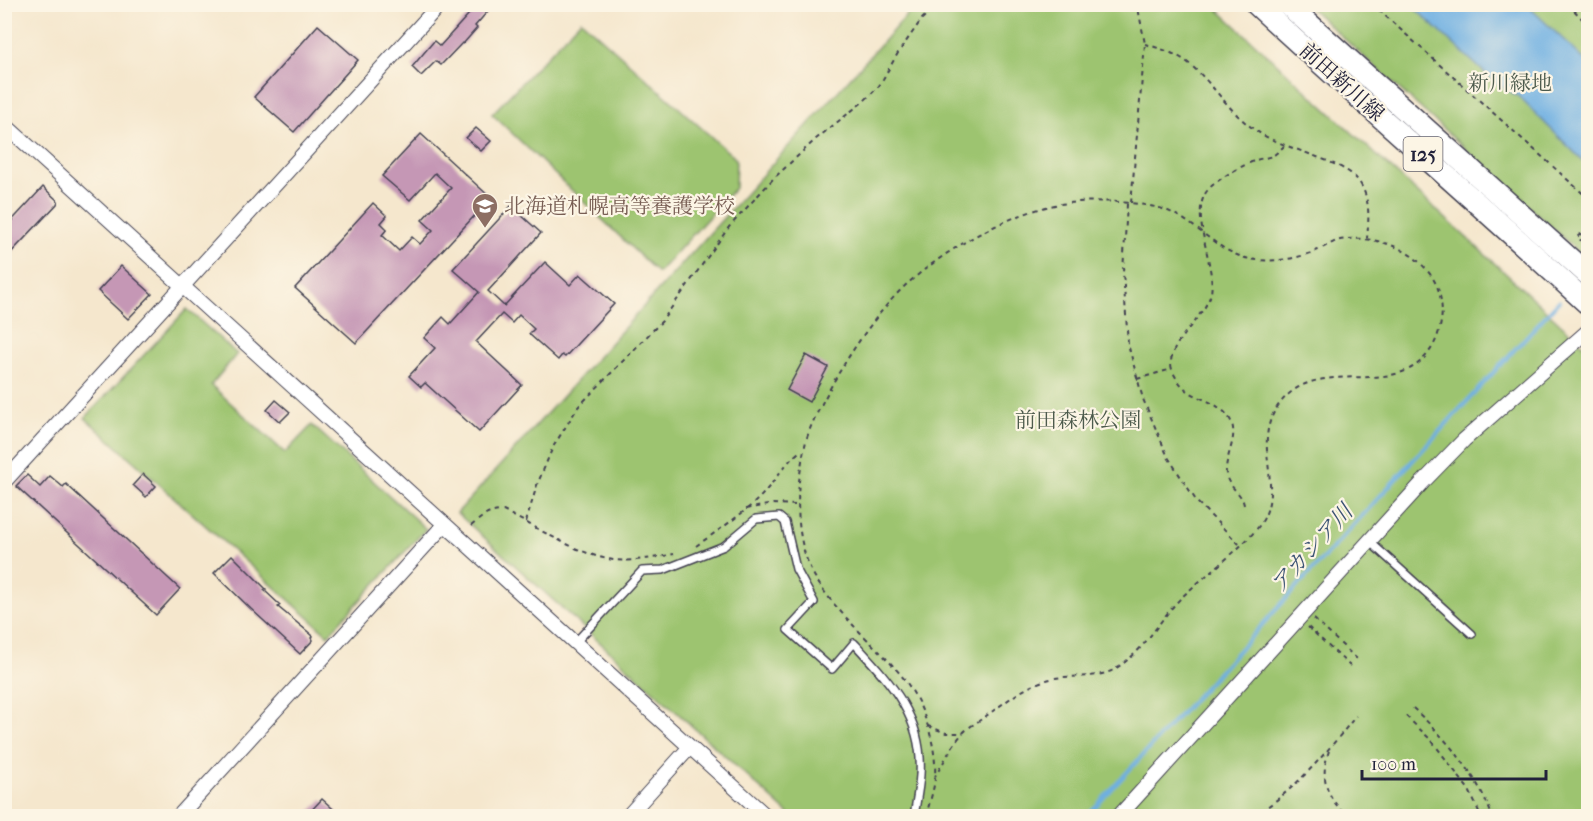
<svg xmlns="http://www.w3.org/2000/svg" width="1593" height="821" font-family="'IM FELL French Canon','Noto Serif JP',serif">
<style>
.green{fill:#9dc46f;stroke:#607355;stroke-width:1.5}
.water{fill:#6dafe2;stroke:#48688e;stroke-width:1.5}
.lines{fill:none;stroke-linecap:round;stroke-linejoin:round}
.stream{stroke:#6dafe2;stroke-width:4}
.building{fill:#c597b5}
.service-casing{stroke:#424051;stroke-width:10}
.minor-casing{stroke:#424051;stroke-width:16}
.primary-casing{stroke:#424051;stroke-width:24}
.path{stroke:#424051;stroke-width:2;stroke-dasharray:4.5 4.5;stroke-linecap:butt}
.service{stroke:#fff;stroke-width:7}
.minor{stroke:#fff;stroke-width:14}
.primary{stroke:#fff;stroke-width:21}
.labels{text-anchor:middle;stroke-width:4.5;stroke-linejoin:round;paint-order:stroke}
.shield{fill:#fcf5e5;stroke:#63616e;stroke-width:1.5}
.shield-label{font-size:20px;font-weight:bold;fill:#22223b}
.street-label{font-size:21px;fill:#22223b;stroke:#fcf5e5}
.park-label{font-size:21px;fill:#4d5b4d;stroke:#fcf5e5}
.education-label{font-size:21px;fill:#785e54;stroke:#fcf5e5;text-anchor:start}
.water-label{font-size:22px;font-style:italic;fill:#3c5375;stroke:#fcf5e5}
</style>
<rect width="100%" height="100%" fill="#fcf5e5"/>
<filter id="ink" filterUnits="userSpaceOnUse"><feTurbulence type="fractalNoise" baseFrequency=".0167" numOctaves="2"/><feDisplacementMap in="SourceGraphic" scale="12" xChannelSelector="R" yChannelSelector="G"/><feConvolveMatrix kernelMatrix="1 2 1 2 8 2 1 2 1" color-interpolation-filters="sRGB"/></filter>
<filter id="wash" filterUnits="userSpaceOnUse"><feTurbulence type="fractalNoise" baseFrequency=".008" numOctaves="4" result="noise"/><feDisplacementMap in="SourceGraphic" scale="24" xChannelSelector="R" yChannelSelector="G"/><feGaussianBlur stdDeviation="1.35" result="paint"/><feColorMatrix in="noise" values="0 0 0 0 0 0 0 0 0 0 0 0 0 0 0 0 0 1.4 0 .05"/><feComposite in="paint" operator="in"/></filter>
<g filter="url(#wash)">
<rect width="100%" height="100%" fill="#f5e7cd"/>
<g class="green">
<polygon points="916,5 1213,5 1588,349 1588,816 791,816 457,513"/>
<polygon points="1307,5 1588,5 1588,261 1560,235"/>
<polygon points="581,20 736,159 735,188 658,273 492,114"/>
<polygon points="187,309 237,354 211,385 285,453 312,425 426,529 328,635 85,418"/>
</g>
<polygon class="water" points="1411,5 1527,5 1588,63 1588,166 1518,96 1497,84"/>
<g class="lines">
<polyline class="stream" points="1087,816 1559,301"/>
</g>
<g id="blocks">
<g class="building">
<polygon points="478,4 494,4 475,26 477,28 463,44 462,43 441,65 436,61 421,76 412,67 434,41 440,46"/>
<polygon points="318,25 358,60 294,132 254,97"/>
<polygon points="476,128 491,141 481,151 466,138"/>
<polygon points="421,134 491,198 356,343 295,288 373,203 387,216 381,223 387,229 382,235 399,251 412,237 420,244 433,230 422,220 451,188 435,173 410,200 382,176"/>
<polygon points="43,187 58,201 57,204 4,260 4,229"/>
<polygon points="511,206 541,233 488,291 504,306 545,262 570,285 580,274 614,304 565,357 562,355 558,360 529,334 534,329 519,315 512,323 502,314 476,342 522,385 479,432 425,383 421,387 409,376 435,348 424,338 443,317 450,324 479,292 453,269"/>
<polygon points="121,266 152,294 128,319 98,291"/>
<polygon points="806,355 828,367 809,402 787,390"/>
<polygon points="276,400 290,412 280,422 267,410"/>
<polygon points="143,474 156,486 146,497 133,485"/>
<polygon points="27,475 40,487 50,476 63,487 66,484 180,589 156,615 16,486"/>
<polygon points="232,555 266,589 264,590 280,605 278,607 313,636 312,638 313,640 300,654 251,609 214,573"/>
<polygon points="322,799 341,816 306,816"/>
</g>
</g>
</g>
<g filter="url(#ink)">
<use href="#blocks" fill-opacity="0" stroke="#424051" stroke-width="1.5"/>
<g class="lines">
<g class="service-casing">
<g id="service">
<polyline points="1369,541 1472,634"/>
<path d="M574,644L642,571L663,570L724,546L756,519L779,517L785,522L796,569L814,602L788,630L832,669L854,643C890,682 924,717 920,775C919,789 916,803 914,816"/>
</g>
</g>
<g class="minor-casing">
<g id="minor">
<polyline points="4,124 766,816"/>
<polyline points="4,482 440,4"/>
<polyline points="179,816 444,525"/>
<polyline points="628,816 690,747"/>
<polyline points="1119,816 1423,482 1464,440 1588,331"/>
</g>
</g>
<g class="primary-casing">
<g id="primary">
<path d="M1256,4C1366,106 1479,203 1588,304"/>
<polyline points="1287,4 1588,275"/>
</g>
</g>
<g class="path">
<polyline points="1372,4 1588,198"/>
<polyline points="1568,4 1588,25"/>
<path d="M1145,44C1159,48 1175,53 1187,62C1215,84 1230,116 1263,135C1287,149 1338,160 1355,177C1371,194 1369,217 1367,238"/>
<polyline points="1131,203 1145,44 1139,13 1135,4"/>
<polyline points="1127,204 1123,272 1128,344 1143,399 1168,457 1197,502 1240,545"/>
<polyline points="1588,228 1577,237 1588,247"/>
<polyline points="1137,379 1172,369"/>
<path d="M1244,505C1242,492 1228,488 1226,474C1224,453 1246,430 1222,410C1204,395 1186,399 1173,372C1161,346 1206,318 1211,293C1216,265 1189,214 1207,191C1215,180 1243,165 1256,160C1262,158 1269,158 1274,155C1277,153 1281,149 1284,146"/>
<polyline points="746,509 773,504 797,505"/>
<polyline points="526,522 537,485 553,447 578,407 662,321 729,227 773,179 816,139 864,101 879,86 898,53 922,19 938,4"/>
<path d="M471,526C482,517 488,511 503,511C536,526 578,555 613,560C633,562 654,558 674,554"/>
<path d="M696,546C716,532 737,518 755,502C773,486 783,463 802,450"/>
<polyline points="1314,619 1357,659"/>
<polyline points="1308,627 1350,666"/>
<path d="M1413,708C1446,739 1477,773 1492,816"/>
<polyline points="1406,716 1432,741 1469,790 1481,816"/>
<polyline points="928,726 946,733 963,733"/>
<path d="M1329,751C1319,778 1327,796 1346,816"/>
<path d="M926,816C929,804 934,790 935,778C937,746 925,709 907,683C894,664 869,642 853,625C835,606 816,585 807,560C798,536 797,507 799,481C802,461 804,442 812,424C833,378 870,318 907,284C946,250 995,221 1046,207C1077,199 1123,200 1155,207C1191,214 1214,252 1250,259C1273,263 1298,259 1318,250C1322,248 1332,243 1336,241C1362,235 1390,241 1412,256C1425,266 1437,280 1440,296C1444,312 1441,330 1434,344C1403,402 1333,358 1290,393C1239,437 1294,487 1255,531C1233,556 1205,575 1181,598C1155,624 1147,650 1113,670C1096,679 1074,675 1055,678C1028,683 1007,701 986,716C978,722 968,727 962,734C951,746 944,763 935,776"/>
<path d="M1253,816C1294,792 1326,753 1356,716"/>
</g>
<use href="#service" class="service"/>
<use href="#minor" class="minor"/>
<use href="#primary" class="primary"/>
</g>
</g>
<defs>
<g id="school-pin" transform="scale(1.35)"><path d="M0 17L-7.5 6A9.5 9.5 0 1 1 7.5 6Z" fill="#8d6e63" stroke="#fcf5e5"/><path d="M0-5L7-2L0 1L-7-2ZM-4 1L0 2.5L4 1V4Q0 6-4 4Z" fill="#fff"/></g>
</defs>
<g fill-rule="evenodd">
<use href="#school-pin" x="485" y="206"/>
</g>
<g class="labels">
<rect class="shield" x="1403.5" y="137" width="39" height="34" rx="4.5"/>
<g class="shield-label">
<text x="1423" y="161">125</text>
</g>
<g class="street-label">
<text transform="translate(1342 82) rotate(42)" y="7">前田新川線</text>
</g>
<g class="park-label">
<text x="1510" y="90">新川緑地</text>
<text x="1078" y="427">前田森林公園</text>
</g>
<g class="education-label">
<text x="504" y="213">北海道札幌高等養護学校</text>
</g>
<g class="water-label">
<text transform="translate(1311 548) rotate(-48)" y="8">アカシア川</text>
</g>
</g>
<rect width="1593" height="821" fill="none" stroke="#fcf5e5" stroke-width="24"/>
<path d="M1362 770v9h184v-9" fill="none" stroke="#22223b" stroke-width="3"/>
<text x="1371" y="770" font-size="18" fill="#22223b" stroke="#fcf5e5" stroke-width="4.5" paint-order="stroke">100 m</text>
</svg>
